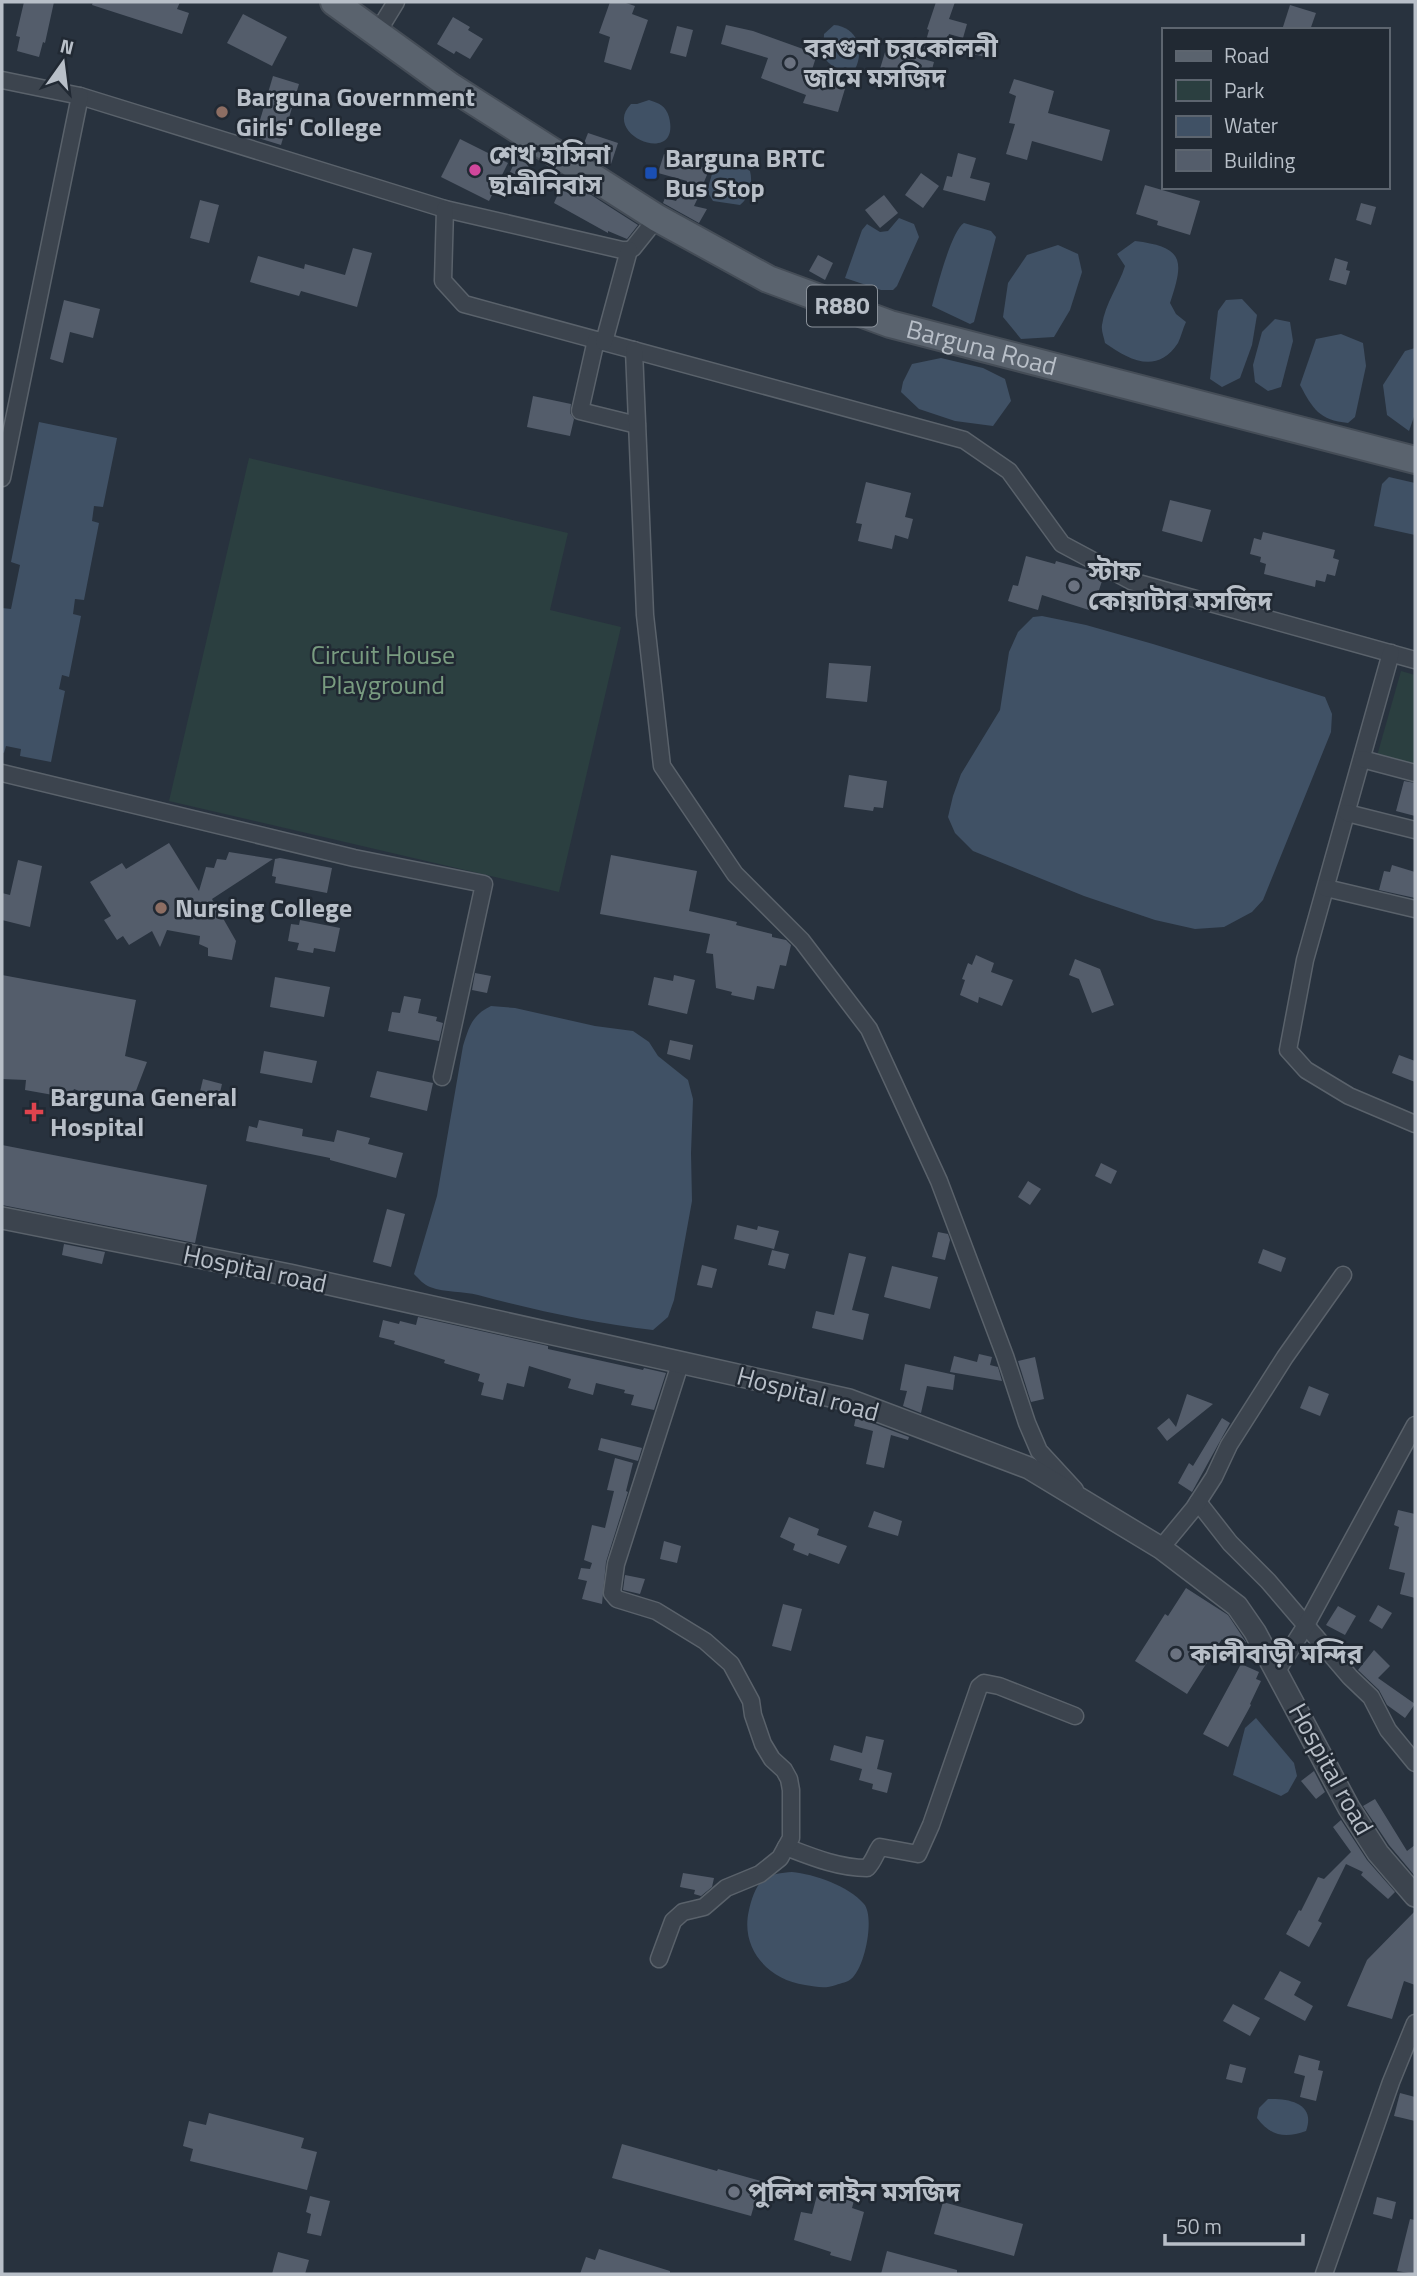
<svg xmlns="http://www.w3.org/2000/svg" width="1417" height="2276" font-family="'Titillium Web','Noto Sans Bengali',sans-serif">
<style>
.green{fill:#2b3f40}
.water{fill:#405165}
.building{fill:#545d6b}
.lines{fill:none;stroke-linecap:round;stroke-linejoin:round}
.minor-casing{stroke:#5a626b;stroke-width:19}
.tertiary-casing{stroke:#5a626b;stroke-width:24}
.primary-casing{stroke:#454d57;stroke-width:30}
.minor{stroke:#3c444e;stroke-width:16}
.tertiary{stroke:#3c444e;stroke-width:21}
.primary{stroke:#5a636e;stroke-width:26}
.worship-dot{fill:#6b7280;stroke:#212933;stroke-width:2.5}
.education-dot{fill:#8d6e63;stroke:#212933;stroke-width:2.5}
.hotel-dot{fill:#d1479c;stroke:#212933;stroke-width:2.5}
.transit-dot{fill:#1a4fb4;stroke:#212933;stroke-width:2.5}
.health-dot{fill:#e0444e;stroke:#212933;stroke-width:2.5}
.labels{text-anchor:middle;stroke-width:5;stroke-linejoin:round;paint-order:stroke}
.shield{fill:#212933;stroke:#8b929b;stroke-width:2}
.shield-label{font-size:24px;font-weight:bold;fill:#b8bfc8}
.poi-label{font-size:26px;font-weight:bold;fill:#b8bfc8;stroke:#212933;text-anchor:start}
.street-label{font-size:26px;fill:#b8bfc8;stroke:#212933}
.park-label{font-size:26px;fill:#799c80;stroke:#212933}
</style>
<rect width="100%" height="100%" fill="#28323e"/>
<g class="green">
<polygon points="249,458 568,533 550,610 621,627 559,892 169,801"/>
<polygon points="1401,671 1415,675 1415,766 1377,756"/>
</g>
<g class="water">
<path d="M834,25C857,27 865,50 855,69C840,72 833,68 823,57L824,34Z"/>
<path d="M649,100C659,103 666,106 669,117C682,168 600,135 631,104H637Z"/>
<path d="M735,162L750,171C753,183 750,197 740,205L713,201L707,191L715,164Z"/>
<polygon points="899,218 914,224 919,237 897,286 893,290 881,290 845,278 862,230 867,224 880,232 888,231"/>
<path d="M964,223L991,231L996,237L974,322L970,324L932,306C937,288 951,231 964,223Z"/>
<path d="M1135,241C1183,247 1185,259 1170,303L1176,314L1186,322C1183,328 1181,337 1178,343C1157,375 1129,360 1105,343C1104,337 1101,331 1102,325C1105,304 1119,285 1125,266L1117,254Z"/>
<polygon points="1058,245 1078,254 1082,272 1070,310 1054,337 1021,339 1003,317 1008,283 1027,255"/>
<polygon points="1242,299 1257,315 1252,345 1240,378 1222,387 1210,379 1218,311 1226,300"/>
<polygon points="1275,319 1290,322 1293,341 1281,387 1268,391 1255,382 1253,365 1262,332"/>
<path d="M1341,334L1363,343L1366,366L1355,417L1348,423C1319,420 1313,409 1300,385L1316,339Z"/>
<polygon points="1415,348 1415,414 1409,431 1387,415 1383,385 1405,351"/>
<polygon points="941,358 983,368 1005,379 1011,401 993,426 955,421 919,409 901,392 903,382 912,364"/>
<polygon points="39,422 117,438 103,507 94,506 92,521 99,523 84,600 75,599 73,614 81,616 69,677 62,675 59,689 65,691 51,762 20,756 21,749 6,746 4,753 2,752 2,608 11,609 20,565 11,562"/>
<polygon points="1389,477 1415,483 1415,535 1374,526 1382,484"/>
<polygon points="1042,616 1086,625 1153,644 1325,697 1332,714 1331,732 1263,900 1252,912 1224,927 1195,929 1155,920 1084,896 973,851 955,833 948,817 953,796 961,774 1000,710 1009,652 1018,632 1033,617"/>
<path d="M491,1006L515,1008L595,1026L633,1031L649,1042L658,1056L688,1080L693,1099L691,1153L692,1201L674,1300L668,1317L653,1330C594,1323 535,1310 478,1295C463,1291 446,1293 430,1287C424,1285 419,1279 414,1274L437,1196L463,1046C469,1027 472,1015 491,1006Z"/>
<polygon points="1256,1718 1294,1763 1297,1776 1288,1792 1281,1796 1233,1775 1245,1728"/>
<path d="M792,1872C814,1874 849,1886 864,1904C875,1917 865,1968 851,1979C848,1982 841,1983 836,1985C825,1989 817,1987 805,1985C767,1979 740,1948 749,1910C751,1901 755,1887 762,1881C770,1873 782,1873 792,1872Z"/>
<path d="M1268,2099C1290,2098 1316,2104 1306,2131C1286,2138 1271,2137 1257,2118L1259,2108Z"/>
</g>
<g class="building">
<polygon points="24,2 54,2 45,43 43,42 39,57 17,51 20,37 16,36"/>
<polygon points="93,2 180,2 177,9 189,13 182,34 92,5"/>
<polygon points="610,2 623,2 635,6 632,14 648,20 631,70 604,62 610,37 599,33"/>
<polygon points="936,2 955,2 949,19 967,24 963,38 949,34 943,56 923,51 929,30 927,29"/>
<polygon points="1290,5 1316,13 1310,30 1282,30"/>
<polygon points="243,14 287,37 272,66 227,43"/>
<polygon points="453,17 470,27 468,30 483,39 470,59 456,51 454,54 437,44"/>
<polygon points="726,25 753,31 817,54 811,73 847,82 838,112 803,103 806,95 761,78 768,58 721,44"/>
<polygon points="677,26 693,30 686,57 670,53"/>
<polygon points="977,39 994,44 989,58 973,54"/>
<polygon points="886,49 934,62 928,84 917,81 916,83 879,72"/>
<polygon points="273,76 299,84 281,145 255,137"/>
<polygon points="1014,79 1054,91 1048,113 1110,130 1102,161 1032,141 1027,160 1006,154 1015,124 1009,123 1016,96 1009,93"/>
<polygon points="588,133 618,143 611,164 591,158 581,151"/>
<polygon points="460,139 508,163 489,201 441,177"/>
<polygon points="519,153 532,159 523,178 510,172"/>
<polygon points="958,153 976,158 970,178 990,183 985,201 943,190 947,176 952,177"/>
<polygon points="664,154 686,160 709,170 704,182 705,183 694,206 707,209 699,223 663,203 665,198 676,201 687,181 658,173"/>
<polygon points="921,173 939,186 923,208 905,195"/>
<polygon points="562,185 574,190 576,187 588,193 638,225 627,239 608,231 608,233 554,203"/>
<polygon points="1145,185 1200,201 1190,235 1157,225 1158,221 1136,214"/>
<polygon points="884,195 898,213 880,228 865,210"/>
<polygon points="200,200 219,205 209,243 190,238"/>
<polygon points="1361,203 1376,207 1371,225 1356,220"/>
<polygon points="353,248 372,253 357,307 301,291 299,296 250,282 258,256 304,269 305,264 345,275"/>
<polygon points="818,255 833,263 825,280 809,271"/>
<polygon points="1335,258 1348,262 1346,270 1350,271 1346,285 1329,280"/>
<polygon points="64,300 100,309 93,338 70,332 63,363 50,359"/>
<polygon points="533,396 571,404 570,413 574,419 570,436 527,427"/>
<polygon points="866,482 911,493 905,517 913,519 908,539 895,535 892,549 858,541 862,524 856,523"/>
<polygon points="1170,500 1211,510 1202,542 1162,531"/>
<polygon points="1263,532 1335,550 1333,558 1339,560 1335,576 1327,574 1325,582 1316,580 1315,587 1264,574 1266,564 1260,562 1261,557 1250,554 1254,538 1261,540"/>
<polygon points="1026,556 1055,564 1056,561 1091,571 1103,578 1092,611 1042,595 1038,610 1008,601 1013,585 1018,586"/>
<polygon points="829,663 871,666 867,702 826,698"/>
<polygon points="849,775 887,781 883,808 874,807 873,811 844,807"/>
<polygon points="1404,781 1415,783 1415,816 1396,811"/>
<polygon points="169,843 199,891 206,867 214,868 217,859 226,860 229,852 273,859 212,899 236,941 232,960 208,956 208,948 199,944 200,936 167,930 160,947 152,931 129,945 123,936 117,940 104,920 111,916 90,882 122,863 126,869"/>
<polygon points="611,855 697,871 689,911 737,922 736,925 772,934 772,937 786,940 791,945 786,966 780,965 774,989 757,986 754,1000 731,995 732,992 716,988 713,954 706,953 710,934 600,914"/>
<polygon points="280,858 332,868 327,893 275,883 276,877 272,876 275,859"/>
<polygon points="18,860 42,866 30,927 2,920 2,893 10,895"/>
<polygon points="1392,865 1415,872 1415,898 1379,890 1384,871 1390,872"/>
<polygon points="300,920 340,928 335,952 314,948 313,953 297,950 299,943 288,941 291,924 299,925"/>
<polygon points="976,955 994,963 991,972 1013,980 1002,1006 979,997 978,1003 960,995 965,980 962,979 968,963 972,965"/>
<polygon points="1075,959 1100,969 1114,1005 1092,1013 1079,979 1069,975"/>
<polygon points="475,973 491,976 487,993 472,990"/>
<polygon points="2,975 136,1000 125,1056 147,1062 129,1109 74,1089 70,1098 25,1090 26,1080 2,1079"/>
<polygon points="674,975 695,980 687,1014 648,1005 654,977 673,981"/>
<polygon points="275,977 330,987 324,1017 270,1007"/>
<polygon points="404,996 421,999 418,1013 437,1017 436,1021 443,1023 439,1041 388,1031 392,1012 400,1013"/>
<polygon points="670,1040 693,1045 690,1060 667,1054"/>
<polygon points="264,1051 317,1061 312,1083 260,1073"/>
<polygon points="1399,1055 1415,1061 1415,1082 1392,1073"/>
<polygon points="377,1071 433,1083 427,1111 370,1097"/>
<polygon points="203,1079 222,1084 217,1105 198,1100"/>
<polygon points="259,1120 303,1129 302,1136 334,1142 337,1130 370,1138 368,1144 403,1153 396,1178 330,1160 330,1158 246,1141 249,1126 257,1128"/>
<polygon points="2,1145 207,1185 195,1243 2,1205"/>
<polygon points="1101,1163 1117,1171 1111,1184 1095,1176"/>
<polygon points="1028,1181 1041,1189 1030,1205 1018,1197"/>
<polygon points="387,1209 405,1214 391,1267 373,1262"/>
<polygon points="737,1225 757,1230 758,1226 779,1231 774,1249 734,1239"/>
<polygon points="938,1232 948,1234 950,1240 945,1260 932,1257"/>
<polygon points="64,1244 105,1252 102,1264 62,1255"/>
<polygon points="1263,1249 1286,1258 1281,1272 1258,1263"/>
<polygon points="772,1250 789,1254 785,1269 768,1265"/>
<polygon points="849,1253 866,1257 852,1310 869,1314 863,1340 812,1328 816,1311 834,1315"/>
<polygon points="702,1265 717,1269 712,1288 697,1285"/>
<polygon points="892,1266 938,1277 930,1309 884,1297"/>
<polygon points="418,1317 548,1346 548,1349 643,1370 644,1368 666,1373 654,1410 631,1405 634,1395 624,1393 625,1390 596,1383 593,1395 568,1388 571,1379 529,1366 524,1387 507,1383 503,1400 481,1395 484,1383 478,1381 480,1374 444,1363 445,1360 394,1344 395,1341 379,1337 383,1320 399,1324 400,1321 416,1325"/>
<polygon points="979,1354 992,1357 990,1365 998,1367 1002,1381 950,1372 954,1356 977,1362"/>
<polygon points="1035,1357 1044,1399 1031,1402 1018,1361"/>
<polygon points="905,1364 955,1375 953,1390 927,1386 921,1413 903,1406 907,1391 900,1390"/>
<polygon points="1309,1386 1329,1394 1320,1416 1300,1408"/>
<polygon points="1187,1394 1213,1404 1167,1441 1157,1428 1169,1418 1176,1427"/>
<polygon points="856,1417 909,1437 908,1440 891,1435 884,1468 866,1464 873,1431 854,1426"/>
<polygon points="1222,1418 1230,1423 1192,1492 1178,1483 1189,1463 1193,1466"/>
<polygon points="601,1438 642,1448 638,1461 598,1450"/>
<polygon points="615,1458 633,1463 626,1491 628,1492 606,1562 602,1604 582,1599 587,1581 578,1579 581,1568 590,1569 592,1563 584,1560 592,1525 605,1528 614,1491 607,1490"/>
<polygon points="1398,1510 1415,1514 1415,1598 1400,1594 1405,1573 1389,1569 1399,1527 1394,1525"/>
<polygon points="874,1511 902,1521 898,1536 868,1527"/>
<polygon points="789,1517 819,1529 817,1535 847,1546 839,1564 809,1553 808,1556 793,1550 795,1544 780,1537"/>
<polygon points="664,1541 681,1546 677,1563 660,1559"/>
<polygon points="625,1575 645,1579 640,1594 623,1590"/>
<polygon points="1186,1588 1228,1615 1246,1642 1234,1652 1222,1639 1187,1694 1135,1661 1165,1614 1168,1616"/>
<polygon points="783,1604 802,1609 791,1651 772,1646"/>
<polygon points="1378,1605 1392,1613 1382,1629 1369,1621"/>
<polygon points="1338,1606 1356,1616 1345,1635 1326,1625"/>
<polygon points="1374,1650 1390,1666 1378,1678 1415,1704 1405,1718 1387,1705 1379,1690 1358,1670"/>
<polygon points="1241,1664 1259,1672 1256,1679 1261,1681 1250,1704 1251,1705 1228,1747 1203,1734"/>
<polygon points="866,1736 884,1740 877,1769 892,1773 887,1793 872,1789 873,1784 859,1780 862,1769 830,1760 834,1745 862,1753"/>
<polygon points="1314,1771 1325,1792 1316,1799 1301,1781"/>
<polygon points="1375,1799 1407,1851 1415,1845 1415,1876 1389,1845 1363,1806"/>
<polygon points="1341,1820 1367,1860 1395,1892 1388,1899 1361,1875 1363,1872 1346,1864 1318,1921 1322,1923 1309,1947 1286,1934 1299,1910 1301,1911 1318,1877 1324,1879 1351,1852 1333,1827"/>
<polygon points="683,1873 714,1878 712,1887 701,1896 694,1894 695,1890 680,1887"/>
<polygon points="1415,1911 1415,1985 1404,1981 1392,2019 1347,2006 1367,1960"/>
<polygon points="1280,1971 1301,1982 1294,1995 1313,2006 1305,2021 1264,1999"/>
<polygon points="1233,2004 1260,2018 1250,2036 1223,2021"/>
<polygon points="1299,2055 1320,2061 1318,2070 1323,2071 1316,2101 1300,2097 1305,2076 1294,2073"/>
<polygon points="1230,2064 1246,2068 1242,2083 1226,2079"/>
<polygon points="1400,2093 1415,2097 1415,2121 1394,2116"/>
<polygon points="209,2113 304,2138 301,2148 317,2152 307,2190 190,2161 193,2149 183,2146 189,2121 206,2125"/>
<polygon points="622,2144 717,2171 718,2169 761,2181 751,2216 612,2178"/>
<polygon points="820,2184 856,2193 852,2208 864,2212 851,2261 830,2255 831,2252 794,2240 801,2212 812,2214"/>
<polygon points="310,2196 330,2201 321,2236 307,2233 311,2214 306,2212"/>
<polygon points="1377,2197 1396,2202 1392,2219 1373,2214"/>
<polygon points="943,2202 1023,2224 1014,2256 934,2234"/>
<polygon points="1410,2219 1415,2220 1415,2274 1397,2271"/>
<polygon points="599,2249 670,2271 670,2274 580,2274 586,2257 595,2260"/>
<polygon points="887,2251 957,2270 957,2274 881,2274"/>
<polygon points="278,2252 309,2260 305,2274 272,2274"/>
</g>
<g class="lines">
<g class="minor-casing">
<g id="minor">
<polyline points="377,33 396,2"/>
<polyline points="2,80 80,96 445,209 622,250 629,250 633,248 657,218"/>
<polyline points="445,209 443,281 464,304 964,440 1009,471 1062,544 1131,581 1415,660"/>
<polyline points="596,340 580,411 637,425"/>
<polyline points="604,342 629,250"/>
<polyline points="634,350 645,615 662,766 735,874 802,941 869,1029 939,1181 1005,1356 1027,1423 1039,1451 1075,1490"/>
<polyline points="2,478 80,96"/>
<polyline points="1391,653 1305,960 1288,1050 1306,1070 1349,1096 1415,1124"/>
<polyline points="1362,759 1415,773"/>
<polyline points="2,773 354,858 484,884 442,1077"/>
<polyline points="1347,813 1415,830"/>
<polyline points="1326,888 1415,909"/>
<polyline points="1198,1502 1230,1543 1268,1581 1350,1677 1371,1697 1388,1730 1415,1763"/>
<polyline points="1161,1548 1194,1508 1214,1477 1229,1445 1285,1357 1343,1275"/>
<polyline points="1277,1671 1306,1625 1415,1425"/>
<path d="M786,1847C812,1857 839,1868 867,1868C874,1861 875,1854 880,1847L918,1854L931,1825L979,1687L984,1683L999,1686L1075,1716"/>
<polyline points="659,1959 673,1921 683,1912 704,1907 726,1888 760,1874 780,1858 791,1838 791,1790 789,1779 784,1770 772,1759 763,1744 753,1715 751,1701 731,1664 705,1641 656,1611 617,1599 612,1593 616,1564 681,1361"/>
<polyline points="1324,2274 1391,2082 1415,2023"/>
</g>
</g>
<g class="tertiary-casing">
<polyline id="tertiary" points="2,1218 289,1275 849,1400 1029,1468 1161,1548 1237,1606 1255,1632 1349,1808 1378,1853 1415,1896"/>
</g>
<g class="primary-casing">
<g id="primary">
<path id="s1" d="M334,2L450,86L657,218L768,279L890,324L1415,460"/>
</g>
</g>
<use href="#minor" class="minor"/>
<use href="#tertiary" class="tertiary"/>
<use href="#primary" class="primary"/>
</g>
<g class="worship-dot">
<circle cx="790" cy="63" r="7"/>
<circle cx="1074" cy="586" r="7"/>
<circle cx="1176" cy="1654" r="7"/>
<circle cx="734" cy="2192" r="7"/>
</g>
<g class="education-dot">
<circle cx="222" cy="112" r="7"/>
<circle cx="161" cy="908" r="7"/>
</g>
<circle class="hotel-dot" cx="475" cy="170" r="7"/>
<rect class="transit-dot" x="644" y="166" width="14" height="14" rx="3.5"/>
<path class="health-dot" d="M30.5 1101.5h7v7h7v7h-7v7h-7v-7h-7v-7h7z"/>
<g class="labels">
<rect class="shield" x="807" y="285.5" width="70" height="41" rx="5"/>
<g class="shield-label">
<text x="842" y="314">R880</text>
</g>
<g class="poi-label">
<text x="804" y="57">বরগুনা চরকোলনী<tspan x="804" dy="30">জামে মসজিদ</tspan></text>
<text x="236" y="106">Barguna Government<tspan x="236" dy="30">Girls' College</tspan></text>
<text x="489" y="164">শেখ হাসিনা<tspan x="489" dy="30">ছাত্রীনিবাস</tspan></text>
<text x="665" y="167">Barguna BRTC<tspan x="665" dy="30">Bus Stop</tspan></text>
<text x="1088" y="580">স্টাফ<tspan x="1088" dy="30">কোয়াটার মসজিদ</tspan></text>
<text x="175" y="917">Nursing College</text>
<text x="50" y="1106">Barguna General<tspan x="50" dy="30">Hospital</tspan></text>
<text x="1190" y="1663">কালীবাড়ী মন্দির</text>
<text x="748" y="2201">পুলিশ লাইন মসজিদ</text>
</g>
<g class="street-label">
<text dy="9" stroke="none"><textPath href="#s1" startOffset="740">Barguna Road</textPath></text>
<text transform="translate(255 1269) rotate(12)" y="9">Hospital road</text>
<text transform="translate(808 1394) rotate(15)" y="9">Hospital road</text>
<text transform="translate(1331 1769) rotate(61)" y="9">Hospital road</text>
</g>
<g class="park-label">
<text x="383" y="664">Circuit House<tspan x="383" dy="30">Playground</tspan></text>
</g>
</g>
<rect width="1417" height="2276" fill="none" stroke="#b8bfc8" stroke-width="7"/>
<rect x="1162" y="28" width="228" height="161" fill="#212933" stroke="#5d656f" stroke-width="2"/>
<rect x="1176" y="51" width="35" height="10" fill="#5a636e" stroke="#5d656f" stroke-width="2"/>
<text x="1224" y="63" font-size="21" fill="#b8bfc8">Road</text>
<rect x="1176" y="80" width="35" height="21" fill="#2b3f40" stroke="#5d656f" stroke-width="2"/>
<text x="1224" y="98" font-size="21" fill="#b8bfc8">Park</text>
<rect x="1176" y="116" width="35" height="21" fill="#405165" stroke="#5d656f" stroke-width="2"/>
<text x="1224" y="133" font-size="21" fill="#b8bfc8">Water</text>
<rect x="1176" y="150" width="35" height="21" fill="#545d6b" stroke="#5d656f" stroke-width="2"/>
<text x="1224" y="168" font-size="21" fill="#b8bfc8">Building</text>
<g transform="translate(63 63) rotate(14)" stroke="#212933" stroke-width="5" paint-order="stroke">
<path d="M0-5L12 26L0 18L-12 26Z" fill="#b8bfc8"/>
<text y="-10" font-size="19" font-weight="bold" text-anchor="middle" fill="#b8bfc8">N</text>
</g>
<path d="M1165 2234v10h138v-10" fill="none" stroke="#b8bfc8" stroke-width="3.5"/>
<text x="1176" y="2234" font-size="21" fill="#b8bfc8" stroke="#212933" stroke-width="5" paint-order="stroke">50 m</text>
</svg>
